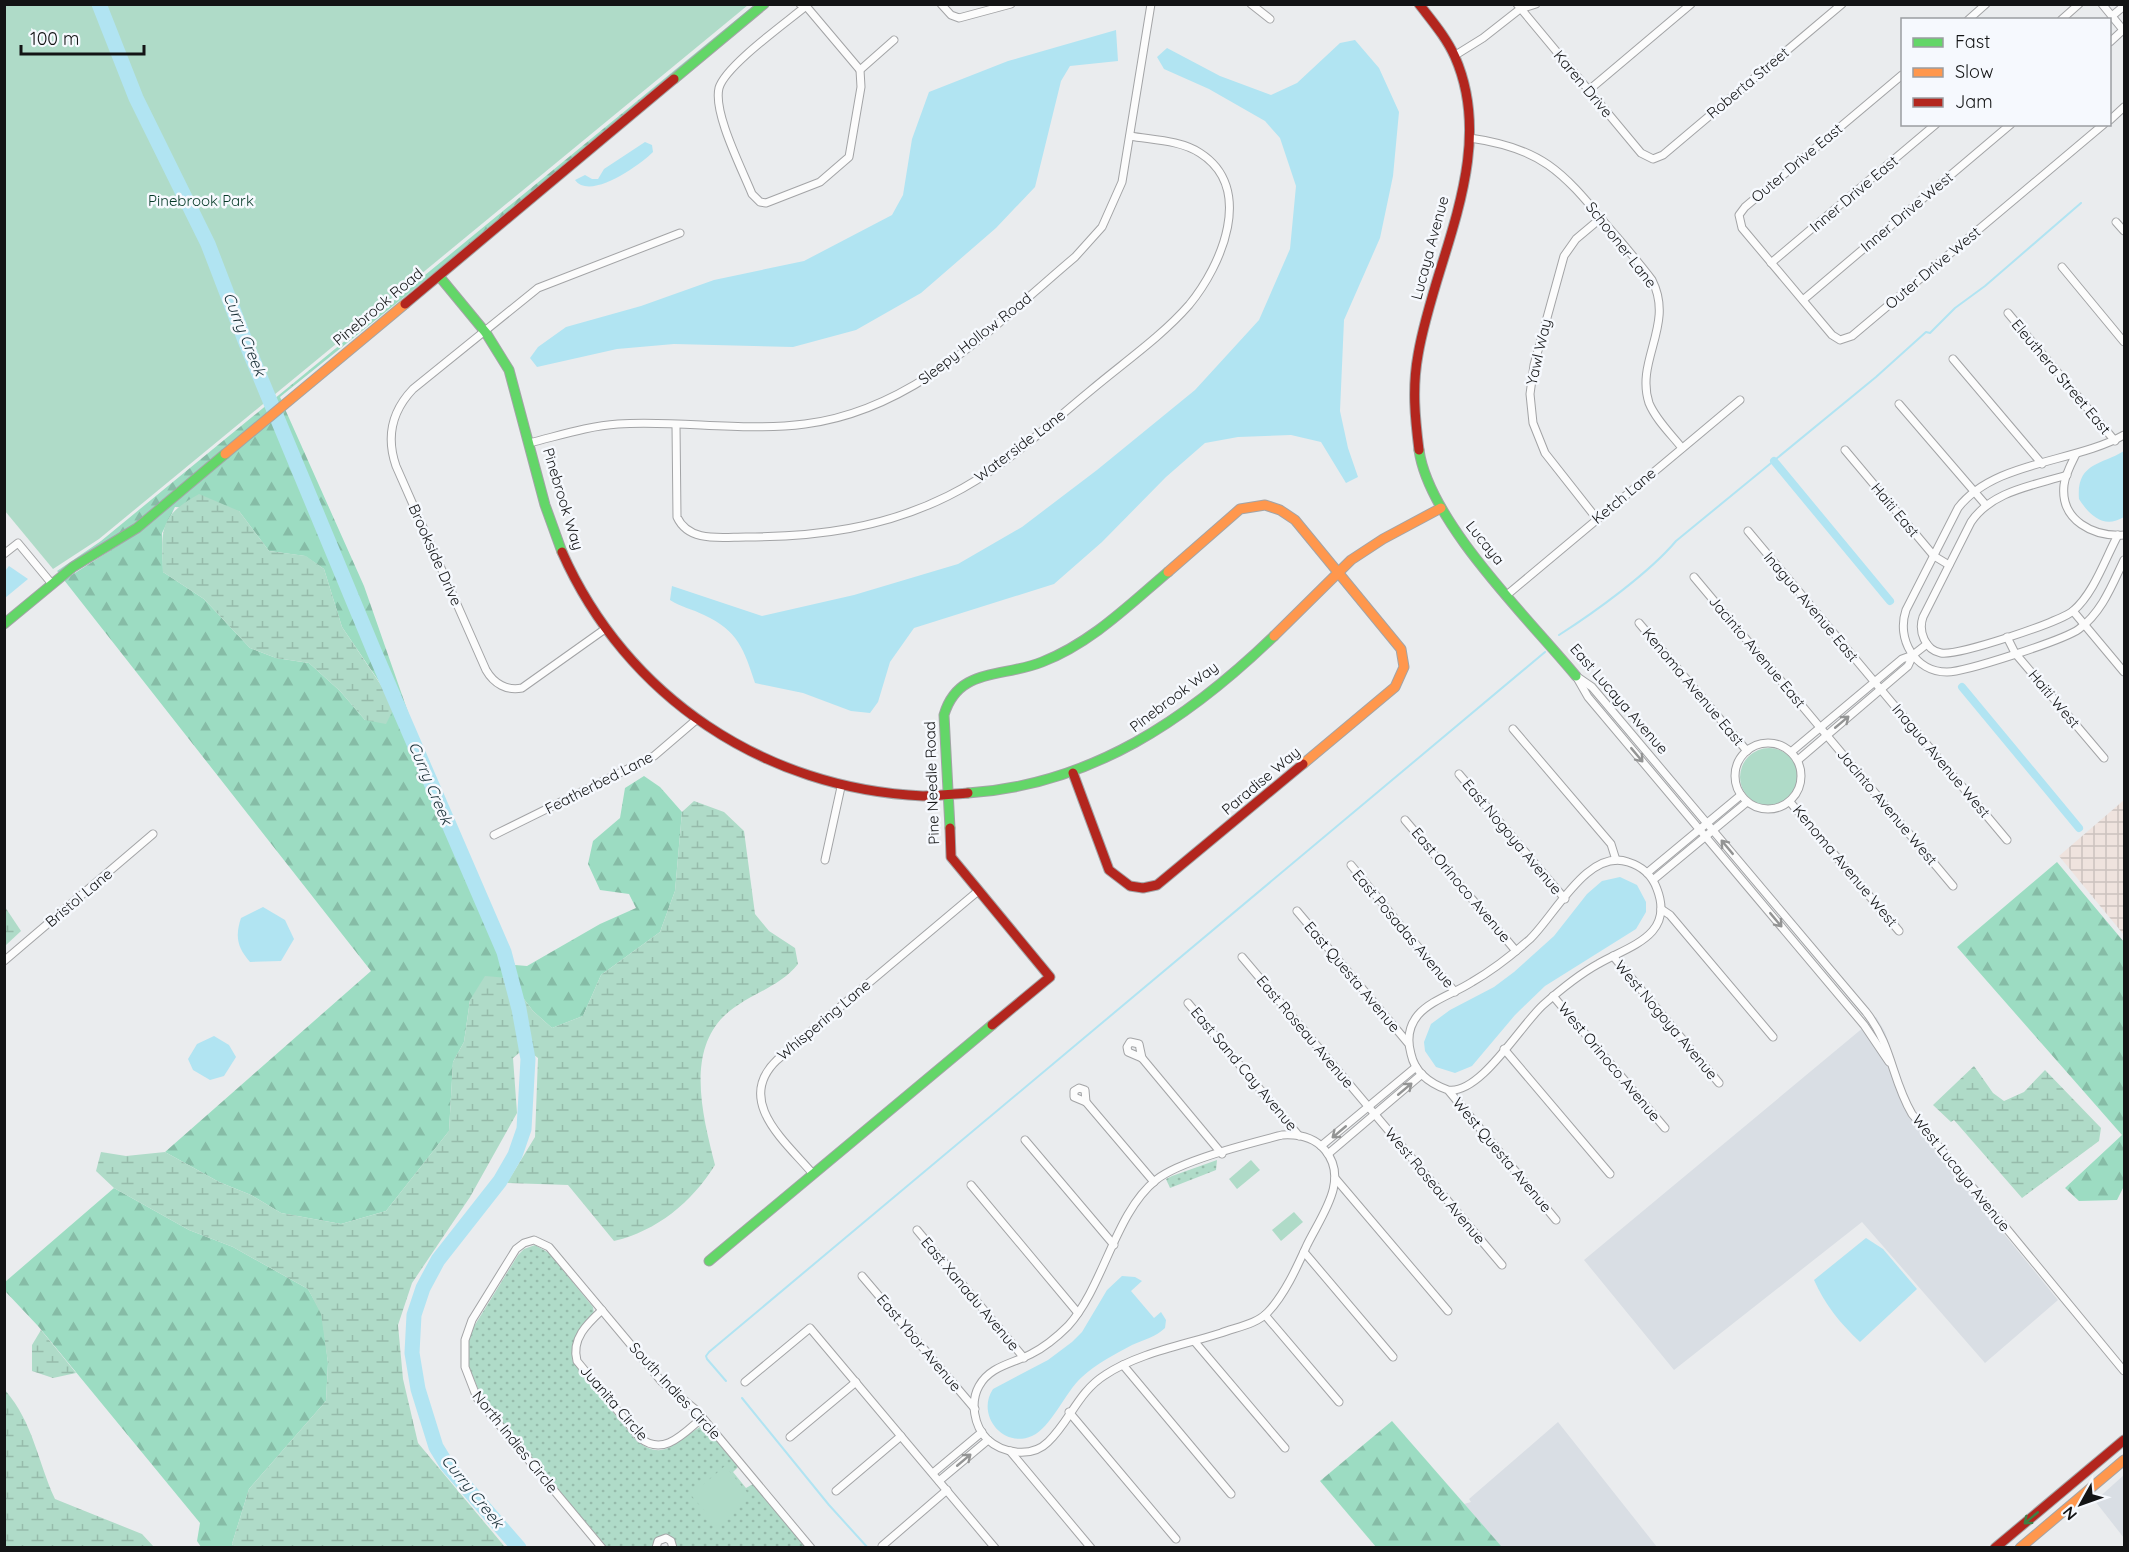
<svg xmlns="http://www.w3.org/2000/svg" width="2129" height="1552" font-family="Quicksand,sans-serif">
<style>
.built{fill:#d9dee4}
.industrial{fill:url(#industrial-grid)}
.grass{fill:url(#grass-dots)}
.forest{fill:url(#forest-firs);fill-rule:evenodd}
.wetland{fill:url(#wetland-marsh)}
.green{fill:#afdbc8}
.water{fill:#b1e4f2}
.lines{fill:none;stroke-linecap:round;stroke-linejoin:round}
.stream{stroke:#b1e4f2;stroke-width:2}
.canal{stroke:#b1e4f2;stroke-width:8}
.river{stroke:#b1e4f2;stroke-width:15}
.street-casing{stroke:#a3a4a6;stroke-width:9}
.fast-casing{stroke:#a3a4a6;stroke-width:11}
.slow-casing{stroke:#a3a4a6;stroke-width:11}
.jam-casing{stroke:#a3a4a6;stroke-width:11}
.street{stroke:#fcfcfc;stroke-width:7}
.fast{stroke:#63d668;stroke-width:9}
.slow{stroke:#ff974d;stroke-width:9}
.jam{stroke:#b3261e;stroke-width:9}
.oneway{stroke:#939494}
.oneway2{stroke:#3f7f43}
.labels{text-anchor:middle;stroke-width:5;stroke-linejoin:round;paint-order:stroke}
.street-label{font-size:15px;fill:#131415;stroke:#f6f9fe}
.park-label{font-size:15px;fill:#053926;stroke:#f6f9fe}
.water-label{font-size:16px;font-style:italic;fill:#172e35;stroke:#f6f9fe}
</style>
<defs>
<pattern id="industrial-grid" width="8" height="8" patternUnits="userSpaceOnUse" patternTransform="scale(1.5)"><rect width="8" height="8" fill="#efe3de"/><path d="M0 4h8M4 0v8" fill="none" stroke="#ccc2be"/></pattern>
<pattern id="grass-dots" width="8" height="8" patternUnits="userSpaceOnUse" patternTransform="scale(1.5)"><rect width="8" height="8" fill="#afdbc8"/><path d="M2 2h.1M6 6h.1" fill="none" stroke="#96bbab" stroke-width="1.8" stroke-linecap="round"/></pattern>
<pattern id="forest-firs" width="22" height="20" patternUnits="userSpaceOnUse" patternTransform="scale(1.5)"><rect width="22" height="20" fill="#9cdcc2"/><path d="M5 1l3.5 6h-7zM16 11l3.5 6h-7z" fill="#86bca6"/></pattern>
<pattern id="wetland-marsh" width="20" height="14" patternUnits="userSpaceOnUse" patternTransform="scale(1.5)"><rect width="20" height="14" fill="#afdbc8"/><path d="M1 5h8M5 5V1M11 12h8M15 12V8" fill="none" stroke="#96bbab"/></pattern>
</defs>
<rect width="100%" height="100%" fill="#eaecee"/>
<g class="built">
<polygon points="1876,1017 1885,1032 1915,1125 2058,1300 1985,1363 1862,1222 1674,1370 1584,1260"/>
<polygon points="1558,1422 1657,1547 1502,1547 1464,1504 1471,1502 1469,1499"/>
<polygon points="2124,1475 2124,1538 2095,1501"/>
</g>
<polygon class="industrial" points="2124,800 2124,935 2059,856"/>
<g class="grass">
<polygon points="1217,1160 1216,1170 1170,1188 1166,1179 1172,1176"/>
<path d="M535,1245L549,1253L593,1307L594,1314C580,1329 569,1341 573,1362L633,1437C662,1465 674,1442 700,1427L706,1428L738,1467L733,1472L746,1488L753,1484L806,1547H675L673,1540L664,1535L657,1538L653,1547H607L483,1401L468,1364V1344L473,1328L518,1255L524,1249Z"/>
</g>
<g class="forest">
<polygon points="754,5 756,5 465,248 280,397 282,401 128,529 81,557 59,573 57,571 101,541"/>
<path d="M285,409L364,586L423,755L515,965L527,966L600,924L636,908L629,894L600,890L588,864L593,841L620,818L625,788L644,776L660,787L682,812L675,891L660,932L601,975L583,1016L552,1028L533,1011L508,978L470,1000L464,1042L453,1062L449,1131L386,1211L341,1224L281,1213L251,1195L219,1182L165,1152L371,971L64,580L133,536ZM175,507L239,511L269,551L305,556L324,569L342,627L395,705L365,720L340,691L309,663L276,658L250,648L204,599L163,572L162,533Z"/>
<polygon points="2057,862 2124,942 2124,1186 2117,1200 2079,1201 2065,1188 2122,1135 1957,947"/>
<polygon points="114,1188 189,1230 233,1247 308,1289 322,1314 328,1363 326,1401 249,1489 232,1544 234,1547 201,1547 197,1541 200,1523 38,1326 5,1291 5,1282"/>
<polygon points="1392,1421 1502,1547 1376,1547 1320,1481"/>
</g>
<g class="wetland">
<path d="M199,494L239,511L269,551L306,556L324,569L342,627L395,706L386,724L365,720L340,691L309,663L276,658L250,648L204,599L163,572C162,529 158,517 199,494Z"/>
<path d="M694,801L724,812L744,831L755,914L769,931L795,948L798,964C782,984 759,991 738,1005C682,1040 702,1113 715,1165C692,1202 657,1231 614,1241L568,1185L507,1183L535,1137L538,1058L525,1048L513,1058L517,1113L470,1197L412,1283L398,1325L403,1379L418,1443L505,1547H234L232,1544L249,1489L326,1401L328,1363L321,1314L308,1289L233,1247L189,1230L114,1188L96,1171L101,1152L126,1156L165,1152L219,1182L251,1195L281,1213L341,1224L386,1211L449,1131L453,1062L464,1042L470,1000L485,976L508,978L533,1011L552,1028L583,1016L601,975L660,932L675,891L682,812Z"/>
<polygon points="5,907 21,931 5,946 4,946"/>
<polygon points="1974,1066 1993,1093 2004,1101 2024,1092 2045,1070 2101,1128 2099,1141 2022,1198 1954,1120 1951,1122 1933,1105"/>
<polygon points="41,1330 76,1373 53,1378 32,1371 32,1345"/>
<path d="M5,1390C34,1424 37,1460 55,1499L142,1534L154,1547H5Z"/>
</g>
<g class="green">
<polygon points="4,5 5,4 748,5 99,539 53,569 5,511"/>
<circle cx="1769" cy="777" r="29"/>
<polygon points="1251,1160 1260,1170 1237,1189 1229,1179"/>
<polygon points="1294,1212 1303,1222 1281,1241 1272,1230"/>
<polygon points="725,1466 751,1497 717,1526 691,1495"/>
</g>
<g class="water">
<polygon points="1116,30 1118,61 1070,66 1061,81 1035,187 996,228 921,293 856,330 793,347 674,344 617,349 537,367 530,358 538,347 566,327 641,306 714,280 804,261 892,215 903,195 912,139 929,92 1008,61"/>
<path d="M1355,40L1379,68L1399,112L1393,176L1380,238L1344,320L1340,411L1348,448L1358,477L1346,483L1321,442L1291,435L1238,437L1205,443L1166,477L1102,542L1054,584L914,628L890,662L878,702L870,713L851,711L803,693L755,683C744,649 738,631 704,615C692,609 681,607 670,600L672,586L762,616L854,595L958,564L1022,527L1097,470L1195,390L1259,320L1290,249L1296,186L1280,138L1265,121L1209,89L1164,69L1157,57L1167,48L1220,76L1271,95L1297,83L1340,43Z"/>
<path d="M645,142L652,145L653,152C640,165 590,201 575,180L585,175L592,179H598L604,169Z"/>
<path d="M2124,451V517C2104,529 2090,516 2079,499C2076,463 2101,465 2124,451Z"/>
<polygon points="9,566 28,579 5,598 5,571"/>
<polygon points="1620,877 1637,885 1646,902 1646,912 1636,929 1545,986 1515,1015 1472,1066 1455,1073 1436,1067 1425,1051 1424,1042 1431,1024 1450,1010 1494,987 1514,972 1554,936 1587,894 1602,881"/>
<path d="M263,907L285,920L294,939L281,961L250,962C237,947 235,936 241,918Z"/>
<polygon points="214,1036 229,1045 236,1057 224,1076 210,1080 193,1070 188,1059 197,1044"/>
<path d="M1866,1238L1883,1249L1917,1289L1860,1342C1840,1323 1825,1305 1814,1280Z"/>
<path d="M1122,1276L1135,1277L1142,1281L1131,1291L1154,1318L1161,1312L1166,1320L1165,1328C1156,1337 1143,1340 1132,1345C1115,1354 1096,1364 1082,1377C1065,1392 1051,1428 1032,1436C1002,1449 976,1414 993,1389L1048,1360L1072,1342L1082,1332L1107,1290Z"/>
</g>
<g class="lines">
<g class="stream">
<path d="M1559,635C1595,612 1649,573 1676,541L1876,377L1926,332L1930,333L1955,308L1985,286L2081,203"/>
<polyline points="726,1381 707,1359 706,1356 709,1352 1545,652"/>
<polyline points="742,1398 829,1505 868,1548"/>
</g>
<g class="canal">
<polyline points="1774,461 1890,601"/>
<polyline points="1962,687 2079,828"/>
</g>
<polyline class="river" points="99,4 136,98 208,244 246,343 374,651 504,952 519,1009 528,1059 524,1129 515,1155 500,1181 438,1260 423,1288 414,1315 412,1353 418,1389 436,1447 447,1465 519,1548"/>
<g class="street-casing">
<g id="street">
<polyline points="800,4 806,6 860,70"/>
<polyline points="941,4 951,15 959,18 1011,4"/>
<polyline points="1251,4 1270,19"/>
<polyline points="1517,4 1641,153 1653,159 1663,155 1842,4"/>
<polyline points="2102,4 2124,31"/>
<path d="M806,6C787,22 725,66 719,88C713,113 742,169 752,194L760,202L766,203L820,182L849,157L861,87L860,70L894,40"/>
<polyline points="2112,16 2124,6"/>
<polyline points="1968,20 1986,4"/>
<polyline points="2061,20 2079,4"/>
<polyline points="2110,42 2123,30"/>
<polyline points="1454,56 1483,38 1520,9 1536,4"/>
<polyline points="1902,75 1745,207 1739,215 1742,228 1832,335 1840,340 1852,336 2104,124"/>
<polyline points="1589,90 1691,4"/>
<polyline points="2110,120 2124,107"/>
<path d="M1470,138C1541,148 1562,171 1605,223C1621,242 1637,260 1652,280C1675,325 1635,360 1649,403C1656,420 1671,434 1682,448"/>
<polyline points="2116,222 2124,231"/>
<polyline points="1771,263 1936,124"/>
<polyline points="2062,267 2124,342"/>
<polyline points="1803,300 2011,124"/>
<polyline points="2008,313 2115,441"/>
<polyline points="1953,359 2042,464"/>
<polyline points="1899,404 1985,504"/>
<path d="M676,425L677,517C689,543 721,537 746,537C816,537 884,528 948,496C1001,470 1045,428 1090,391C1123,363 1161,337 1189,305C1222,265 1255,188 1200,153C1180,140 1152,140 1130,136"/>
<path d="M2124,435C2074,463 1994,461 1958,508L1906,610C1896,639 1915,672 1947,672C1965,672 2064,640 2079,629C2102,612 2112,585 2124,560"/>
<path d="M529,443C558,436 588,426 618,424C680,420 743,432 805,424C916,410 994,325 1075,257L1102,227L1122,182L1151,4"/>
<polyline points="1845,450 1934,556 1949,565"/>
<path d="M2076,454C2071,464 2065,475 2064,485C2060,521 2094,537 2124,535"/>
<path d="M2067,475C2032,486 1992,491 1971,522L1923,617C1918,631 1925,650 1941,653C1958,656 2060,622 2073,611C2094,593 2105,559 2118,535"/>
<polyline points="1597,519 1545,453 1533,423 1530,394 1534,365 1564,256 1576,239 1601,218"/>
<polyline points="1748,531 2007,840"/>
<polyline points="4,554 18,543 52,584"/>
<polyline points="1694,577 1953,886"/>
<polyline points="1508,594 1740,400"/>
<polyline points="2073,611 2124,672"/>
<polyline points="1639,623 1747,751"/>
<path d="M605,629L522,688C507,691 494,684 486,670L396,466C386,437 392,411 413,389L538,288L680,233"/>
<polyline points="2007,637 2015,653 2104,758"/>
<path d="M1576,676L1592,687L1866,1012C1893,1047 1891,1078 1912,1114L2124,1371"/>
<polyline points="1576,676 1588,697 1864,1025 1889,1062"/>
<polyline points="1513,729 1611,844 1616,860"/>
<circle cx="1768" cy="776" r="33"/>
<polyline points="1791,752 1902,659 1913,655 1927,644"/>
<polyline points="1798,760 1908,666 1913,655"/>
<polyline points="1459,774 1565,899"/>
<polyline points="1790,802 1899,931"/>
<polyline points="1405,820 1516,951"/>
<polyline points="494,835 654,756 696,720"/>
<polyline points="825,860 841,787"/>
<polyline points="1351,865 1455,992"/>
<polyline points="1647,873 1741,795"/>
<polyline points="1653,880 1747,802"/>
<polyline points="1661,909 1670,915 1773,1037"/>
<polyline points="1297,911 1408,1043"/>
<polyline points="1613,956 1719,1083"/>
<polyline points="1242,957 1502,1265"/>
<polyline points="4,961 153,834"/>
<polyline points="1553,996 1665,1128"/>
<polyline points="1188,1003 1299,1136"/>
<polygon points="1130,1042 1139,1044 1142,1058 1128,1052 1127,1047"/>
<polyline points="1504,1049 1610,1174"/>
<polyline points="1142,1058 1222,1154"/>
<polygon points="1079,1088 1085,1090 1086,1102 1074,1097 1074,1091"/>
<path d="M1448,1090C1480,1095 1520,1026 1543,1005C1560,990 1578,975 1598,964C1629,946 1675,936 1657,889C1652,875 1641,866 1628,862C1588,848 1555,915 1530,939C1512,955 1493,970 1472,982C1455,993 1431,1000 1418,1015C1408,1027 1407,1040 1411,1054C1415,1073 1431,1084 1448,1090L1556,1220"/>
<polyline points="1086,1102 1154,1182"/>
<path d="M1282,1135C1297,1134 1314,1137 1325,1150C1350,1180 1321,1216 1307,1245C1297,1267 1285,1294 1268,1312C1257,1324 1237,1327 1221,1333C1184,1345 1138,1353 1105,1375C1078,1392 1070,1421 1048,1442C1032,1458 1003,1454 987,1439C974,1426 970,1402 979,1386C990,1366 1012,1364 1031,1354C1045,1347 1057,1337 1068,1326C1104,1286 1115,1213 1156,1180C1179,1161 1251,1143 1282,1135Z"/>
<polyline points="1025,1140 1114,1245"/>
<polyline points="1321,1146 1416,1067"/>
<polyline points="1328,1154 1422,1074"/>
<path d="M813,1174C786,1142 734,1101 777,1060L977,892"/>
<polyline points="1335,1178 1448,1311"/>
<polyline points="971,1185 1078,1313"/>
<polyline points="917,1230 1024,1358"/>
<polyline points="1304,1252 1393,1357"/>
<polyline points="862,1276 975,1409"/>
<path d="M602,1310C587,1324 571,1339 577,1361L640,1438C664,1457 684,1433 702,1418"/>
<polyline points="1265,1315 1339,1402"/>
<polyline points="1195,1342 1285,1448"/>
<polyline points="1123,1365 1231,1494"/>
<polyline points="745,1382 810,1328 995,1548"/>
<polyline points="1069,1412 1176,1539"/>
<polyline points="790,1437 856,1382"/>
<polyline points="1010,1451 1091,1548"/>
<polyline points="933,1473 982,1432"/>
<polyline points="939,1481 988,1440"/>
<polyline points="836,1491 901,1436"/>
<polyline points="882,1546 947,1490"/>
<polyline points="602,1548 477,1398 465,1367 465,1340 472,1320 516,1249 524,1243 534,1240 549,1247 662,1382 696,1410 811,1548"/>
<polyline points="656,1548 658,1541 666,1538 671,1541 673,1548"/>
</g>
</g>
<g class="fast-casing">
<g id="fast">
<polyline points="674,79 764,4"/>
<polyline points="439,276 486,333 509,370 545,505 562,552"/>
<path d="M1419,450C1429,522 1530,620 1576,676"/>
<polyline points="4,624 73,567 137,528 225,454"/>
<path d="M968,793C1091,785 1188,719 1274,636"/>
<path d="M950,828L944,715C958,667 1002,678 1042,662C1091,643 1129,605 1168,572"/>
<polyline points="709,1261 992,1025"/>
</g>
</g>
<g class="slow-casing">
<g id="slow">
<polyline points="225,454 405,304"/>
<polyline points="1168,572 1240,509 1265,505 1280,510 1295,520 1401,649 1404,667 1395,687 1303,764"/>
<polyline points="1274,636 1351,560 1383,539 1441,508"/>
<polyline points="2020,1548 2124,1460"/>
</g>
</g>
<g class="jam-casing">
<g id="jam">
<path d="M1419,4C1432,21 1446,37 1455,57C1498,155 1434,259 1418,355C1412,388 1415,418 1419,450"/>
<polyline points="405,304 674,79"/>
<path d="M562,552C626,697 765,789 923,796C938,796 954,794 968,793"/>
<polyline points="1073,773 1109,870 1130,886 1143,888 1157,885 1303,764"/>
<polyline points="950,828 951,857 1050,977 992,1025"/>
<polyline points="1995,1548 2124,1440"/>
</g>
</g>
<use href="#street" class="street"/>
<use href="#fast" class="fast"/>
<use href="#slow" class="slow"/>
<use href="#jam" class="jam"/>
</g>
<defs><path id="oneway-shaft" d="M-6 0H5M1.5-3L5.5 0L1.5 3" fill="none" stroke-width="1.6" stroke-linecap="round" stroke-linejoin="round" transform="scale(1.5)"/></defs>
<g class="oneway">
<use href="#oneway-shaft" transform="translate(1842 722) rotate(-40)"/>
<use href="#oneway-shaft" transform="translate(1637 755) rotate(50)"/>
<use href="#oneway-shaft" transform="translate(1727 847) rotate(-130)"/>
<use href="#oneway-shaft" transform="translate(1776 920) rotate(50)"/>
<use href="#oneway-shaft" transform="translate(1405 1089) rotate(-40)"/>
<use href="#oneway-shaft" transform="translate(1339 1132) rotate(140)"/>
<use href="#oneway-shaft" transform="translate(964 1460) rotate(-40)"/>
</g>
<use class="oneway2" href="#oneway-shaft" transform="translate(2031 1518) rotate(140)"/>
<g class="labels">
<g class="street-label">
<text transform="translate(1748 83) rotate(-40)" y="5">Roberta Street</text>
<text transform="translate(1583 84) rotate(50)" y="5">Karen Drive</text>
<text transform="translate(1797 163) rotate(-40)" y="5">Outer Drive East</text>
<text transform="translate(1854 194) rotate(-40)" y="5">Inner Drive East</text>
<text transform="translate(1907 212) rotate(-40)" y="5">Inner Drive West</text>
<text transform="translate(1621 245) rotate(52)" y="5">Schooner Lane</text>
<text transform="translate(1430 248) rotate(-75)" y="5">Lucaya Avenue</text>
<text transform="translate(1933 268) rotate(-40)" y="5">Outer Drive West</text>
<text transform="translate(378 307) rotate(-40)" y="5">Pinebrook Road</text>
<text transform="translate(975 339) rotate(-38)" y="5">Sleepy Hollow Road</text>
<text transform="translate(1539 352) rotate(-77)" y="5">Yawl Way</text>
<text transform="translate(2061 377) rotate(50)" y="5">Eleuthera Street East</text>
<text transform="translate(1020 446) rotate(-37)" y="5">Waterside Lane</text>
<text transform="translate(1624 496) rotate(-40)" y="5">Ketch Lane</text>
<text transform="translate(563 499) rotate(73)" y="5">Pinebrook Way</text>
<text transform="translate(1895 510) rotate(50)" y="5">Haiti East</text>
<text transform="translate(1485 543) rotate(51)" y="5">Lucaya</text>
<text transform="translate(435 555) rotate(66)" y="5">Brookside Drive</text>
<text transform="translate(1811 607) rotate(50)" y="5">Inagua Avenue East</text>
<text transform="translate(1757 652) rotate(50)" y="5">Jacinto Avenue East</text>
<text transform="translate(1693 687) rotate(50)" y="5">Kenoma Avenue East</text>
<text transform="translate(1174 697) rotate(-37)" y="5">Pinebrook Way</text>
<text transform="translate(1619 699) rotate(49)" y="5">East Lucaya Avenue</text>
<text transform="translate(2054 699) rotate(50)" y="5">Haiti West</text>
<text transform="translate(1941 761) rotate(50)" y="5">Inagua Avenue West</text>
<text transform="translate(1261 781) rotate(-40)" y="5">Paradise Way</text>
<text transform="translate(599 783) rotate(-27)" y="5">Featherbed Lane</text>
<text transform="translate(932 783) rotate(-92)" y="5">Pine Needle Road</text>
<text transform="translate(1887 807) rotate(50)" y="5">Jacinto Avenue West</text>
<text transform="translate(1512 837) rotate(50)" y="5">East Nogoya Avenue</text>
<text transform="translate(1845 866) rotate(50)" y="5">Kenoma Avenue West</text>
<text transform="translate(1461 885) rotate(50)" y="5">East Orinoco Avenue</text>
<text transform="translate(79 898) rotate(-40)" y="5">Bristol Lane</text>
<text transform="translate(1403 929) rotate(50)" y="5">East Posadas Avenue</text>
<text transform="translate(1352 977) rotate(50)" y="5">East Questa Avenue</text>
<text transform="translate(824 1020) rotate(-40)" y="5">Whispering Lane</text>
<text transform="translate(1666 1020) rotate(50)" y="5">West Nogoya Avenue</text>
<text transform="translate(1305 1032) rotate(50)" y="5">East Roseau Avenue</text>
<text transform="translate(1609 1062) rotate(50)" y="5">West Orinoco Avenue</text>
<text transform="translate(1244 1069) rotate(50)" y="5">East Sand Cay Avenue</text>
<text transform="translate(1502 1155) rotate(50)" y="5">West Questa Avenue</text>
<text transform="translate(1961 1173) rotate(51)" y="5">West Lucaya Avenue</text>
<text transform="translate(1435 1186) rotate(50)" y="5">West Roseau Avenue</text>
<text transform="translate(970 1294) rotate(50)" y="5">East Xanadu Avenue</text>
<text transform="translate(919 1343) rotate(50)" y="5">East Ybor Avenue</text>
<text transform="translate(675 1391) rotate(47)" y="5">South Indies Circle</text>
<text transform="translate(614 1403) rotate(49)" y="5">Juanita Circle</text>
<text transform="translate(515 1442) rotate(51)" y="5">North Indies Circle</text>
</g>
<g class="park-label">
<text x="201" y="206">Pinebrook Park</text>
</g>
<g class="water-label">
<text transform="translate(245 334) rotate(68)" y="6">Curry Creek</text>
<text transform="translate(431 783) rotate(67)" y="6">Curry Creek</text>
<text transform="translate(473 1491) rotate(51)" y="6">Curry Creek</text>
</g>
</g>
<rect width="2129" height="1552" fill="none" stroke="#131415" stroke-width="12"/>
<rect x="1901" y="18" width="210" height="108" fill="#f6f9fe" stroke="#9b9da1" stroke-width="1.5"/>
<rect x="1913" y="38" width="30" height="9" fill="#63d668" stroke="#9b9da1" stroke-width="1.5"/>
<text x="1955" y="48" font-size="18" fill="#131415">Fast</text>
<rect x="1913" y="68" width="30" height="9" fill="#ff974d" stroke="#9b9da1" stroke-width="1.5"/>
<text x="1955" y="78" font-size="18" fill="#131415">Slow</text>
<rect x="1913" y="98" width="30" height="9" fill="#b3261e" stroke="#9b9da1" stroke-width="1.5"/>
<text x="1955" y="108" font-size="18" fill="#131415">Jam</text>
<g transform="translate(2081 1504) rotate(230)" stroke="#f6f9fe" stroke-width="4.5" paint-order="stroke">
<path d="M0-4.5L10 22L0 15L-10 22Z" fill="#131415"/>
<text y="-9" font-size="16" font-weight="bold" text-anchor="middle" fill="#131415">N</text>
</g>
<path d="M21 45v9h123v-9" fill="none" stroke="#131415" stroke-width="3"/>
<text x="30" y="45" font-size="18" fill="#131415" stroke="#f6f9fe" stroke-width="4.5" paint-order="stroke">100 m</text>
</svg>
